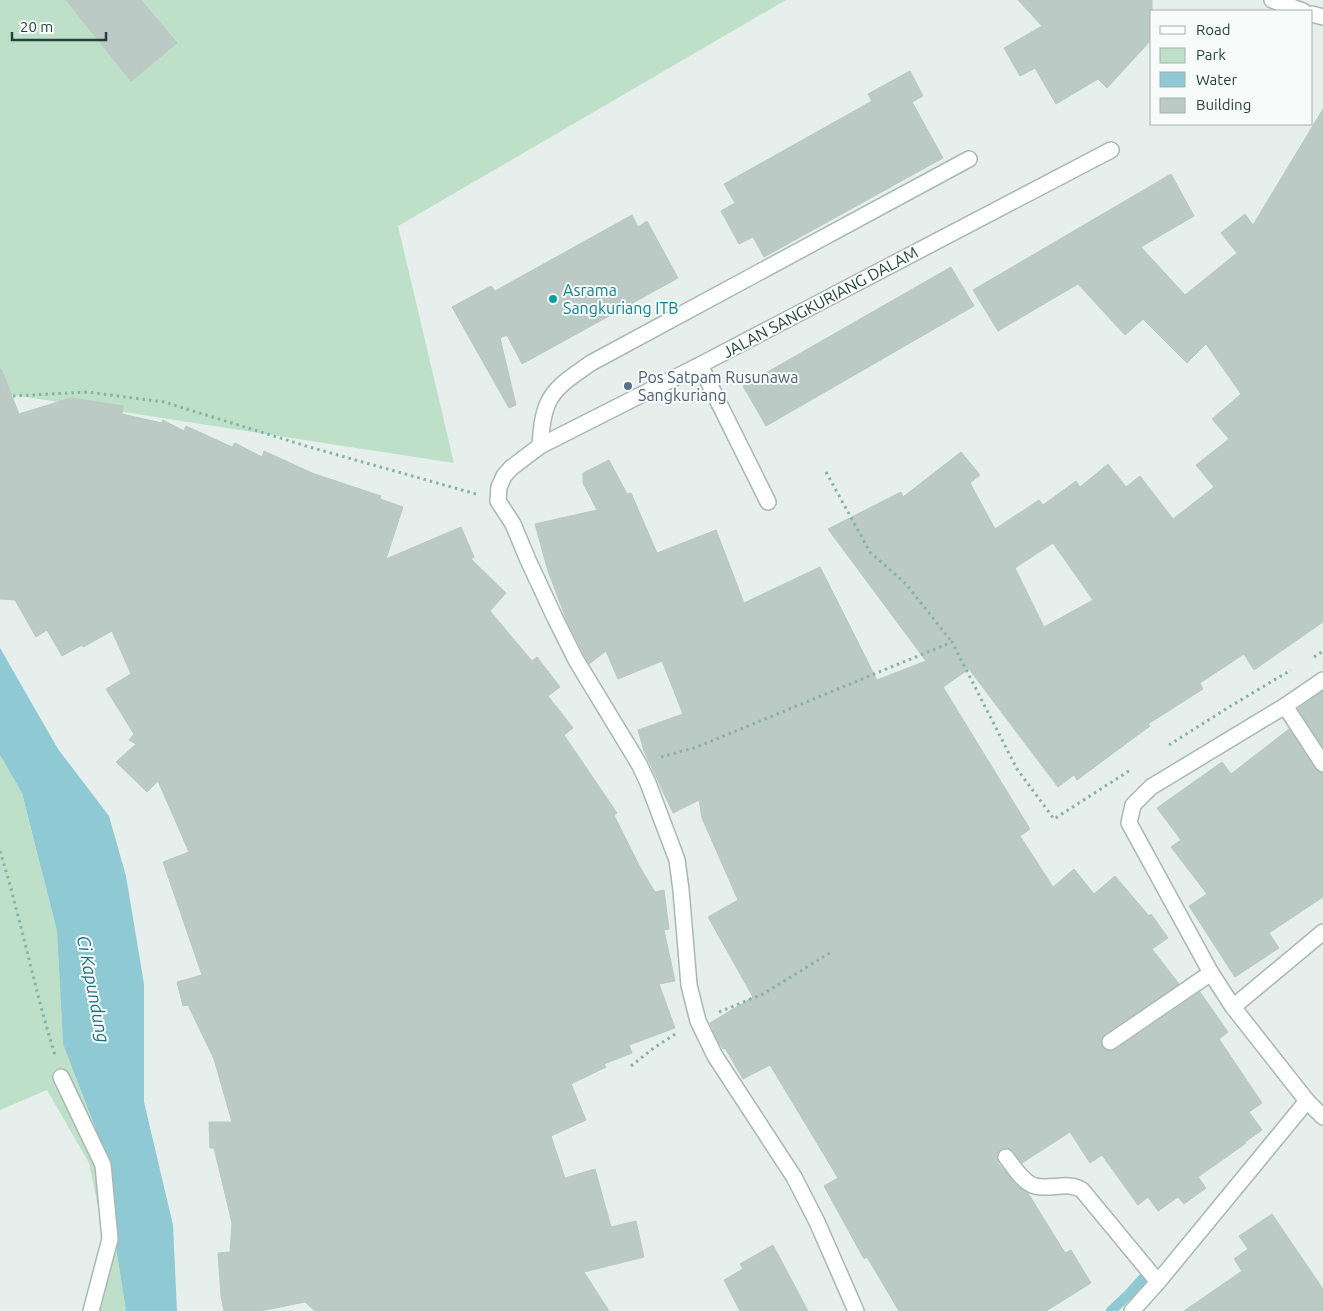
<svg xmlns="http://www.w3.org/2000/svg" width="1323" height="1311" font-family="Ubuntu,sans-serif">
<style>
.green{fill:#bfe0c8}
.water{fill:#8ec9d4}
.lines{fill:none;stroke-linecap:round;stroke-linejoin:round}
.stream{stroke:#8ec9d4;stroke-width:10}
.building{fill:#bbcac4;stroke:#b8c9c2;fill-rule:evenodd}
.minor-casing{stroke:#a8b8b2;stroke-width:18}
.path{stroke:#86b3a5;stroke-width:3;stroke-dasharray:2.5 4;stroke-linecap:butt}
.minor{stroke:#fff;stroke-width:15}
.culture-dot{fill:#0f9aa8;stroke:#f7fbf9;stroke-width:2}
.service-dot{fill:#5c6f8a;stroke:#f7fbf9;stroke-width:2}
.labels{text-anchor:middle;stroke-width:4;stroke-linejoin:round;paint-order:stroke}
.culture-label{font-size:16px;fill:#0d838f;stroke:#f7fbf9;text-anchor:start}
.street-label{font-size:16px;fill:#24423a;stroke:#f7fbf9}
.service-label{font-size:16px;fill:#4e5e75;stroke:#f7fbf9;text-anchor:start}
.water-label{font-size:18px;font-style:italic;fill:#1c6f80;stroke:#f7fbf9}
</style>
<rect width="100%" height="100%" fill="#e6efeb"/>
<g class="green">
<polygon points="0,0 786,0 398,226 454,463 0,393"/>
<polygon points="0,755 22,793 57,931 63,1044 106,1157 103,1165 126,1311 97,1311 106,1245 89,1163 47,1090 0,1110"/>
</g>
<polygon class="water" points="0,648 58,749 109,816 126,876 144,984 144,1102 173,1225 177,1311 126,1311 103,1165 106,1156 63,1044 57,931 22,793 0,755"/>
<g class="lines">
<polyline class="stream" points="1111,1311 1128,1295 1144,1277"/>
</g>
<g class="building">
<polygon points="66,0 141,0 177,43 131,81"/>
<polygon points="1018,0 1152,0 1152,39 1107,88 1098,79 1056,104 1035,68 1020,76 1004,48 1042,26"/>
<polygon points="910,71 923,96 912,102 943,158 764,257 753,237 739,244 721,211 735,203 724,184 872,101 868,94"/>
<path d="M1323,109V622L1254,670L1244,654L1200,683L1203,689L1148,724L1150,726L1077,780L1074,775L1058,787L969,669L943,687L1030,829L1020,836L1053,887L1074,869L1094,894L1115,876L1149,916L1151,914L1168,938L1152,949L1179,984L1105,1034L1101,1042L1103,1048L1110,1051L1115,1050L1200,992L1228,1032L1219,1039L1262,1103L1249,1112L1262,1130L1245,1142L1246,1143L1198,1177L1206,1188L1184,1204L1178,1197L1158,1211L1148,1197L1138,1205L1102,1155L1090,1163L1070,1132L1022,1163L1010,1149H1001L997,1154L998,1163L1015,1184L1028,1193L1065,1253L1071,1250L1091,1283L1046,1311H899L867,1257L864,1259L824,1186L838,1178L770,1065L743,1079L725,1048L723,1049L718,1041L710,1023L753,997L708,917L738,900L702,818L699,800L673,813L644,751L638,730L683,714L662,661L618,679L606,651L589,664L567,621L548,571L535,524L597,510L583,483V473L609,460L627,494L631,493L657,553L716,530L744,603L820,567L877,680L926,661L828,529L901,492L903,497L961,452L980,475L970,483L995,529L1039,500L1043,505L1076,481L1080,487L1108,464L1126,487L1140,476L1173,519L1214,487L1196,465L1229,439L1212,419L1241,394L1206,344L1187,363L1143,319L1125,335L1078,284L998,331L973,290L1171,174L1194,216L1141,247L1185,295L1237,253L1221,233L1245,214L1253,225ZM1053,543L1093,600L1044,627L1015,568Z"/>
<polygon points="632,215 638,227 647,221 678,278 522,364 507,335 500,338 516,405 509,408 452,307 491,286 495,291"/>
<polygon points="951,267 974,306 766,426 743,386"/>
<polygon points="0,369 1,369 19,414 71,398 123,406 122,414 162,423 163,420 184,431 186,426 232,447 235,443 262,457 264,451 312,473 381,496 380,499 403,507 386,559 461,527 474,557 471,559 506,593 490,611 532,661 537,657 560,687 548,696 573,728 564,735 617,813 614,815 641,869 655,892 664,890 669,929 664,930 675,981 659,984 675,1028 629,1045 632,1053 604,1064 606,1067 571,1084 586,1120 551,1136 565,1178 595,1169 611,1227 636,1221 644,1257 584,1272 609,1311 315,1311 305,1302 260,1311 224,1311 221,1296 218,1253 230,1252 232,1223 214,1148 210,1148 209,1122 232,1122 214,1059 188,1005 183,1006 177,982 202,975 163,862 189,852 158,781 147,792 116,762 136,744 129,740 134,734 106,689 131,674 112,631 83,647 82,645 62,656 47,630 36,637 15,600 0,599"/>
<polygon points="1323,691 1323,747 1298,709"/>
<polygon points="1289,729 1315,769 1323,773 1323,897 1269,933 1279,948 1235,977 1189,906 1207,894 1171,847 1181,840 1157,808 1222,762 1231,774"/>
<polygon points="1272,1214 1323,1289 1323,1311 1184,1311 1242,1271 1234,1259 1248,1249 1239,1236"/>
<polygon points="773,1245 808,1311 740,1311 724,1280 743,1269 740,1264"/>
</g>
<g class="lines">
<g class="minor-casing">
<g id="minor">
<polyline points="1272,0 1303,11"/>
<polyline points="1312,14 1323,17"/>
<polyline points="700,365 768,502"/>
<path d="M540,446C541,432 542,416 548,403C556,385 576,374 591,363L969,159"/>
<polyline points="1323,680 1285,706 1151,787 1133,805 1129,823 1211,973 1233,1007 1307,1101 1323,1117"/>
<polyline points="1285,706 1323,764"/>
<polyline points="1233,1007 1323,932"/>
<polyline points="1110,1042 1211,973"/>
<polyline points="61,1077 103,1165 110,1239 91,1311"/>
<path d="M1006,1157C1013,1166 1023,1183 1035,1186C1050,1190 1068,1181 1082,1190L1158,1282"/>
<polyline points="856,1311 817,1222 794,1177 715,1056 698,1021 689,985 681,890 677,860 648,783 639,764 576,660 555,618 528,560 513,524 498,501 499,487 504,476 511,468 540,446 700,365 1111,150"/>
<polyline points="1132,1311 1158,1282 1307,1101"/>
</g>
</g>
<g class="path">
<polyline points="13,396 87,392 164,402 306,446 476,494"/>
<polyline points="826,472 870,552 906,584 952,642"/>
<polyline points="1314,657 1323,651"/>
<polyline points="1169,745 1229,707 1291,670"/>
<polyline points="661,757 697,747 952,642 1017,769 1054,819 1132,769"/>
<path d="M0,851C21,919 34,988 55,1055"/>
<polyline points="719,1012 763,994 833,951"/>
<polyline points="631,1066 655,1047 677,1033"/>
</g>
<use href="#minor" class="minor"/>
</g>
<circle class="culture-dot" cx="553" cy="299" r="5"/>
<circle class="service-dot" cx="628" cy="386" r="5"/>
<g class="labels">
<g class="culture-label">
<text x="563" y="296">Asrama<tspan x="563" dy="18">Sangkuriang ITB</tspan></text>
</g>
<g class="street-label">
<text transform="translate(820 302) rotate(-28)" y="6">JALAN SANGKURIANG DALAM</text>
</g>
<g class="service-label">
<text x="638" y="383">Pos Satpam Rusunawa<tspan x="638" dy="18">Sangkuriang</tspan></text>
</g>
<g class="water-label">
<text transform="translate(93 989) rotate(79)" y="6">Ci Kapundung</text>
</g>
</g>
<rect x="1150" y="10" width="162" height="115" fill="#f7fbf9" stroke="#a3b1ad"/>
<rect x="1160" y="26" width="25" height="8" fill="#ffffff" stroke="#a3b1ad"/>
<text x="1196" y="35" font-size="15" fill="#24423a">Road</text>
<rect x="1160" y="48" width="25" height="15" fill="#bfe0c8" stroke="#a3b1ad"/>
<text x="1196" y="60" font-size="15" fill="#24423a">Park</text>
<rect x="1160" y="72" width="25" height="15" fill="#8ec9d4" stroke="#a3b1ad"/>
<text x="1196" y="85" font-size="15" fill="#24423a">Water</text>
<rect x="1160" y="98" width="25" height="15" fill="#bbcac4" stroke="#a3b1ad"/>
<text x="1196" y="110" font-size="15" fill="#24423a">Building</text>
<path d="M12 32v8h94v-8" fill="none" stroke="#24423a" stroke-width="2.5"/>
<text x="20" y="32" font-size="15" fill="#24423a" stroke="#f7fbf9" stroke-width="4" paint-order="stroke">20 m</text>
</svg>
